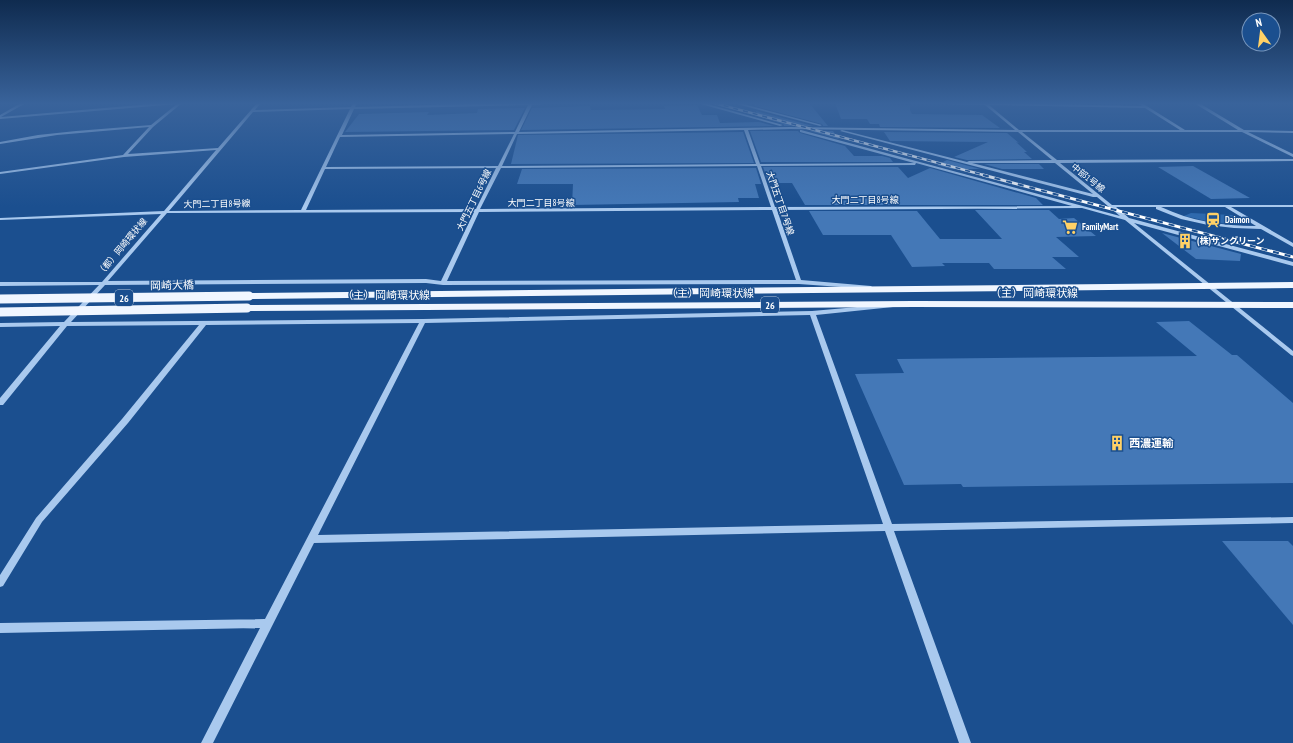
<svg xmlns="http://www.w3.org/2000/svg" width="1293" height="743" font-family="'PT Sans Narrow','Noto Sans JP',sans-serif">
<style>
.green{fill:#2e69ad}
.building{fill:#4478b7}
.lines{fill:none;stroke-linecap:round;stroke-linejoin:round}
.minor{fill:#a9c9ee;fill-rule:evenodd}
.major{fill:#f0f6ff;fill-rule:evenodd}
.rail-far1-casing{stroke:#fff;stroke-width:2.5}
.rail-casing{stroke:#fff;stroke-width:3}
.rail-far1{stroke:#1b4f8f;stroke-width:1.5;stroke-dasharray:5;stroke-linecap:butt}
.rail{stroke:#1b4f8f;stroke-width:2;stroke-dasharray:6;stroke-linecap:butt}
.major-bridge{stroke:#f0f6ff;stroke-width:9}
.labels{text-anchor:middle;stroke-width:3;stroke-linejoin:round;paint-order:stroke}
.far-street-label{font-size:9px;fill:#fff;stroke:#1b4f8f}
.far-poi-label{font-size:9px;font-weight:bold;fill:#fff;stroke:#1b4f8f;text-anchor:start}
.shield{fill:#1b4f8f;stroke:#bbcadd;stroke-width:1}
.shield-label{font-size:10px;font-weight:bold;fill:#fff}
.street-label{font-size:11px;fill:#fff;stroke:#1b4f8f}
.poi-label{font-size:11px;font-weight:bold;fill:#fff;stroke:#1b4f8f;text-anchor:start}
</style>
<rect width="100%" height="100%" fill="#1b4f8f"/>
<path class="green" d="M1191,213L1232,215L1242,221V223C1222,226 1203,220 1184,216Z"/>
<g class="building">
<polygon points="755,103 810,104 828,126 823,126 822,124 755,106"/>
<polygon points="835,103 910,105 910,110 912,114 982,115 1000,128 880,127 879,124 870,124 867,119 841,119"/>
<polygon points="697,105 702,115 717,115 720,123 759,122 774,126 521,130 532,108 590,106 591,110 665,109 664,106"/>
<polygon points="525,108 514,130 345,132 359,114 429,112 427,115 477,113 478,109"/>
<polygon points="756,111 813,126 784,126 783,124 757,116"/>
<polygon points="750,131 798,131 800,133 845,146 854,156 882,156 890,158 893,162 761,162"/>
<polygon points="810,131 833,131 839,139"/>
<polygon points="743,132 754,163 511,164 518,135"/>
<polygon points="884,132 1007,133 1019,143 1016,142 1027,152 1024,152 1032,159 967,160 954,157 988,142 890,141"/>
<polygon points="947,160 980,169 952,169 937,165"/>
<polygon points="984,164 1039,164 1044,169 1002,169"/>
<polygon points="1193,166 1250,198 1211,199 1158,167"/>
<polygon points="763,167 898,167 908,178 930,168 1036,198 1043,205 805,205 792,183 769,183"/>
<polygon points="756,168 761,184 755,184 759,198 738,198 739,202 572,205 573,184 517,184 522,169"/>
<polygon points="975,210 1049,210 1059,219 1074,218 1096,236 1056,237 1079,257 1052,257 1066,269 994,269 989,263 942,263 945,266 912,267 891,235 823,235 809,211 917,211 940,239 1002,239"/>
<polygon points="1162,233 1241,254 1240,261 1196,259"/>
<polygon points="1189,321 1232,355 1237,355 1293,403 1293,483 963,487 961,484 904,485 855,374 904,373 897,359 1197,356 1156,322"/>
<polygon points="1222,541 1288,541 1293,546 1293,625"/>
</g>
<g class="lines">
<g class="minor">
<path d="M21,103H26L1,117L162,103H182L153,127L128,154L218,148L257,103H261L255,110L351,107L353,103H357L355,107L503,103H554L532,105L519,132L790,127L1015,130L985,105L899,103H986L1142,106L1139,104L1142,103L1185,130H1238L1194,103H1199L1244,130L1293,131V133L1248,132L1293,154V157L1242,132H1022L1057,160L1293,159V161L1060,163L1112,205H1293V207H1231L1293,243V247L1261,229L1234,228L1208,225L1181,219L1156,209V207H1116L1129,218L1293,262V266L1134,223L1293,351V356L1291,355L1125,220L1082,208L777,210L801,280L871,286L872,287L869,289L799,284L443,285L426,283L105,285L71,322L423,319L812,311L891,304L893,305L894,306L893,307L816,315L892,524L1293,517V523L894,531L971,743H959L885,531L314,543L213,743H201L260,628L0,633V623L265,619L419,323L206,325L128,423L42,522L3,586L0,587V575L36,518L122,419L199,325L67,326L3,405H0V398L60,326L0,327V323L64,322L99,285L0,286V282H102L161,214L0,220V218L164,211L216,150L124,157L0,174V172L123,155L149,127L57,135L0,144V142L38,135L76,131L151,125L177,104L0,119V115ZM528,105L515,132L342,135L354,109ZM989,105L1145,108L1180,130H1019ZM350,109L301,210L169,211L253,112ZM790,129L1018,132L1052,160L969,161L967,162L842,130L840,131L1093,197H1097L1120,216L801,130H800V132L914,163L760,164L748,130ZM744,130L756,164L502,166L517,134ZM514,134L498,166L326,167L340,137ZM916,163L1072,206L775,207L761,166L914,165H915ZM972,163H1055L1093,194ZM757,166L771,207L480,209L501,168ZM496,168L476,209L306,210L325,169ZM1161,207H1225L1256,226C1222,226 1191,221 1161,207ZM772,210L796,280L447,281L479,212ZM474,212L441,281L426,279L108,281L167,213ZM810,315L883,524L318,535L425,323Z"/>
<polygon points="697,103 704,103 783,125 780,126"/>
<polygon points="733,103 740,103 822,125 820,126"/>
</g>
<g class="major">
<polygon points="1293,282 1293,288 249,299 245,296 249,293"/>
<polygon points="913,301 1293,302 1293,308 913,307 247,311 243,308 247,305"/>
</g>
<g class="rail-far1-casing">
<polyline id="rail-far1" points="714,103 987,176"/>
</g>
<g class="rail-casing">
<polyline id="rail" points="983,175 1293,257"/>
</g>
<use href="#rail-far1" class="rail-far1"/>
<use href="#rail" class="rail"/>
<g class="major-bridge">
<polyline points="0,299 249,296"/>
<polyline points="0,312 247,308"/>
</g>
</g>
<linearGradient id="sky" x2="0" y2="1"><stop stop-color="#0f2b4f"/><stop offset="0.5" stop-color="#39639b"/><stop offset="1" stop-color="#39639b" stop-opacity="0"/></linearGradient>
<rect width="1293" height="207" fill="url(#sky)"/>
<defs>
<g id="station-bare" transform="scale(1.2)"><path d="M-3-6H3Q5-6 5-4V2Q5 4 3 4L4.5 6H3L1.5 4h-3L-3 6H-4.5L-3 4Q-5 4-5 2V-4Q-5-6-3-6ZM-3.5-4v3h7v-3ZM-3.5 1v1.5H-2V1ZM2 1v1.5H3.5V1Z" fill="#ffd166" stroke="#1b4f8f" stroke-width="2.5" paint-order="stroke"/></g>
<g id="supermarket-bare" transform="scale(1.2)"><path d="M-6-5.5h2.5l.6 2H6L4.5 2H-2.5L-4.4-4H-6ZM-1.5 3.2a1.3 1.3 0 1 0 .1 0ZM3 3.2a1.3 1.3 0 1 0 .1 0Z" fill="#ffd166" stroke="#1b4f8f" stroke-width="2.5" paint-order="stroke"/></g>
<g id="building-bare" transform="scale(1.2)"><path d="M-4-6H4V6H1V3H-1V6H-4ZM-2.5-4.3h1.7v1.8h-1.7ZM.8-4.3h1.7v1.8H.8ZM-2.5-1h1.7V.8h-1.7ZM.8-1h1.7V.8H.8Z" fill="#ffd166" stroke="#1b4f8f" stroke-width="2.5" paint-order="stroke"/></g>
</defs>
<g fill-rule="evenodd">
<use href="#station-bare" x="1213" y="220"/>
<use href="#supermarket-bare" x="1070" y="227"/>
<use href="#building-bare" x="1185" y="241"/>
<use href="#building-bare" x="1117" y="443"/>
</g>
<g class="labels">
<g class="far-street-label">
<text transform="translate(1088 178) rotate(39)" y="3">中部1号線</text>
<text transform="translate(474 200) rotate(-64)" y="3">大門五丁目6号線</text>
<text x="865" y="203">大門二丁目8号線</text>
<text x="541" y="206">大門二丁目8号線</text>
<text transform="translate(780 203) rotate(71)" y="3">大門五丁目7号線</text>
<text transform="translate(217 204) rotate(-1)" y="3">大門二丁目8号線</text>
<text transform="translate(122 247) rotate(-50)" y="3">（都）岡崎環状線</text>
</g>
<g class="far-poi-label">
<text x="1225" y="223">Daimon</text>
<text x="1082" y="230">FamilyMart</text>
<text x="1197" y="244">(株)サングリーン</text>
</g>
<g class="shield">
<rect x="115" y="290" width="18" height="16" rx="3"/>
<rect x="761" y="297" width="18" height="16" rx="3"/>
</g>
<g class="shield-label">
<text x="124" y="302">26</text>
<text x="770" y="309">26</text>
</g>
<g class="street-label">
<text transform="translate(172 285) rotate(-1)" y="4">岡崎大橋</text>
<text x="710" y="297">（主）岡崎環状線</text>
<text x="1034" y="297">（主）岡崎環状線</text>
<text x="386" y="299">（主）岡崎環状線</text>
</g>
<g class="poi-label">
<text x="1129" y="447">西濃運輸</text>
</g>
</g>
<g transform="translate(1261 32) rotate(346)"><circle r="19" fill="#1b4f8f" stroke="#7695bc"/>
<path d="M0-3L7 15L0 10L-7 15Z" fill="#ffd166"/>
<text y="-6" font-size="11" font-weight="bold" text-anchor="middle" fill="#ffffff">N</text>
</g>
</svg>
